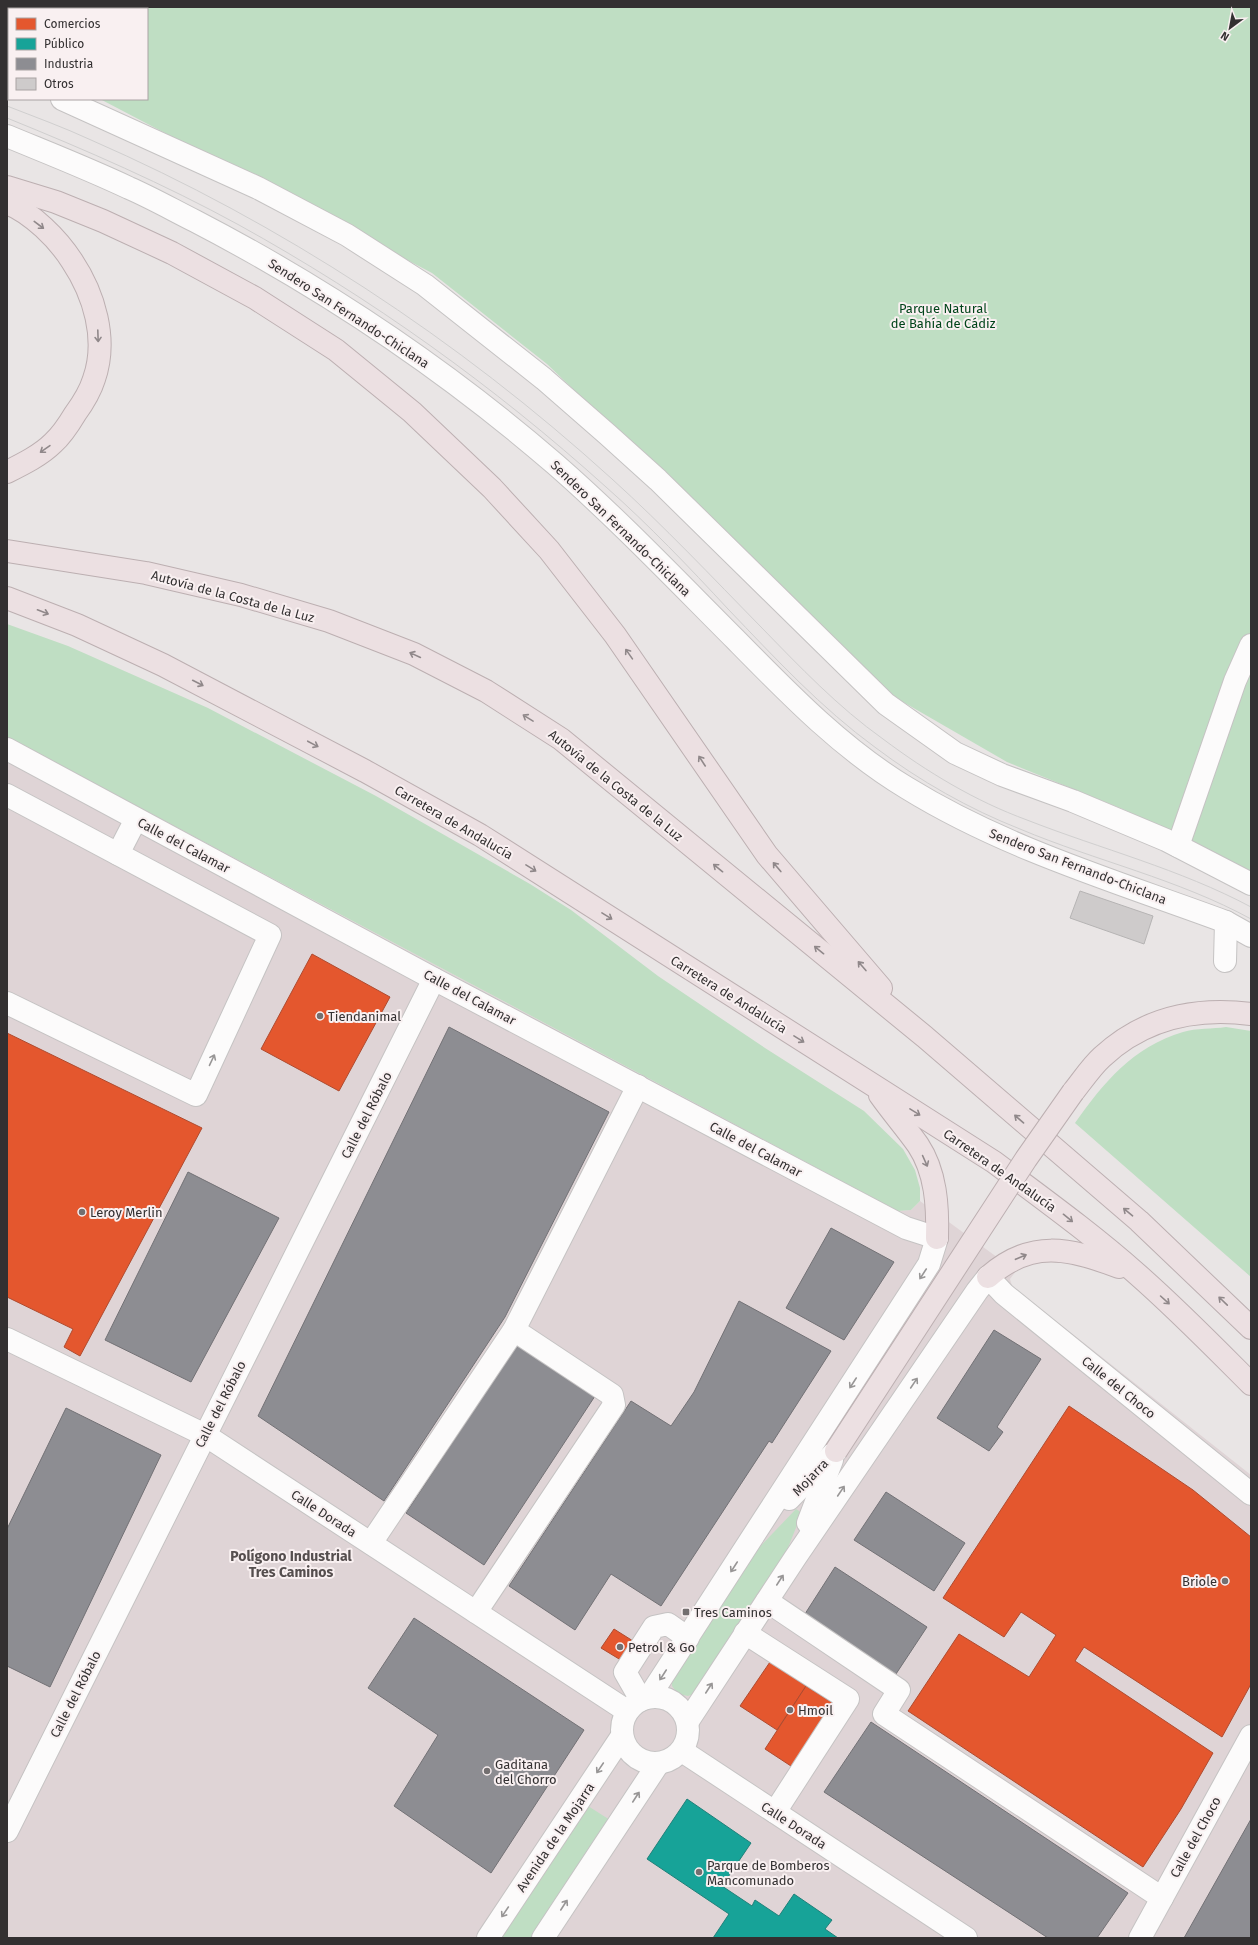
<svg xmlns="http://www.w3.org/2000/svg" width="1258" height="1945" font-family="'Fira Sans',sans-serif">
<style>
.built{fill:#dfd4d6}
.green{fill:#bfdec3}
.shops{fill:#e4572e;stroke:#af4b2f}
.public{fill:#17a398;stroke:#1f8079}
.industry{fill:#8d8d92;stroke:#727175}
.building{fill:#cecbcb;stroke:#b6b4b4}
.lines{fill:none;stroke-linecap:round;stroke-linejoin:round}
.minor-casing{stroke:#c5c3c3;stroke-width:24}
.highway-casing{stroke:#bcafb1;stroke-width:24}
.minor{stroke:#fcfbfb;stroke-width:22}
.highway{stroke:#ece0e2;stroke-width:22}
.tram{stroke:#d0cfcf;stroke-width:1}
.highway-bridge-casing{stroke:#bcafb1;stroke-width:24;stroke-linecap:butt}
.highway-bridge{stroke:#ece0e2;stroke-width:22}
.oneway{stroke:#90888a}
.oneway2{stroke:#989696}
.poi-dot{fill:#736f70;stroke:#f9f0f1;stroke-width:1.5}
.labels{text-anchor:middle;stroke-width:4;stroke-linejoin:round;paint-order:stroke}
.park-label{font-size:13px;fill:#00441a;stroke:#f9f0f1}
.street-label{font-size:13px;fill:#333031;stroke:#f9f0f1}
.poi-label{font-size:13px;fill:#333031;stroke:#f9f0f1;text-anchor:start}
.neighbourhood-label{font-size:14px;font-weight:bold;fill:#554e4e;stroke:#f9f0f1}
</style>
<rect width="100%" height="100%" fill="#e9e5e5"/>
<polygon class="built" points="7,737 898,1211 911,1210 920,1201 1016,1271 1010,1279 1012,1286 1251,1475 1251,1938 7,1938"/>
<g class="green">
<polygon points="7,7 1251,7 1251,874 1125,810 1007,762 891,695 547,364 432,273 100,99 147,99 147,9 9,9 9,61 7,60"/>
<polygon points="7,624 68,646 208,708 376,796 530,884 571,910 658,976 765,1048 864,1111 903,1149 915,1170 920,1188 920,1201 911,1210 898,1211 7,737"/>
<path d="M1226,1027L1251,1031V1277L1075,1123C1104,1082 1133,1047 1183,1032C1196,1028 1213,1029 1226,1027Z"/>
<polygon points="796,1509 802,1513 787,1550 696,1693 688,1696 678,1694 672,1686 672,1677 752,1555"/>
<polygon points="588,1806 610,1820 533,1938 501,1938"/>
</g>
<g class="shops">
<polygon points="312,954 390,997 339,1091 261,1049"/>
<polygon points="7,1033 202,1128 80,1356 64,1347 73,1329 7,1297"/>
<polygon points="1069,1406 1193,1490 1251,1537 1251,1684 1222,1737 1084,1647 1075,1661 1213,1753 1181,1809 1143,1867 908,1711 959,1634 1029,1677 1056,1635 1021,1612 1004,1637 943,1598"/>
<polygon points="614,1629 641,1646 629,1665 601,1648"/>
<polygon points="770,1662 806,1686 777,1730 740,1706"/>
<polygon points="806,1686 836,1705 794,1768 765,1749"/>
</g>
<polygon class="public" points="687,1799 751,1843 722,1886 752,1906 755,1900 779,1916 794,1894 832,1920 825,1929 838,1938 713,1938 729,1914 647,1859"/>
<g class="industry">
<polygon points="449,1027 609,1112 505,1317 384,1501 258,1416"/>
<polygon points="188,1172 279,1218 191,1382 105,1340"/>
<polygon points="831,1228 894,1262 844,1340 786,1308"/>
<polygon points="739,1301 831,1351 772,1443 769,1441 661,1606 611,1574 575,1630 509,1586 631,1401 671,1426 694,1392"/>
<polygon points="994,1330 1041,1359 997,1427 1003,1432 989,1451 937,1418"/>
<polygon points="519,1341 597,1393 484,1565 406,1513"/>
<polygon points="66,1408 161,1455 50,1687 7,1666 7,1529"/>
<polygon points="886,1492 965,1543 934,1591 854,1540"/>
<polygon points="835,1567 927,1627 894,1677 803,1617"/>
<polygon points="414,1618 584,1730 491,1873 394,1806 438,1735 368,1688"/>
<polygon points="871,1722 1128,1893 1097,1938 1048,1938 824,1792"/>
<polygon points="1251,1819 1251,1938 1184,1938"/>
</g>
<polygon class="building" points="1080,891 1153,916 1144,944 1070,918"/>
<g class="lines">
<g class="minor-casing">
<g id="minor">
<polyline points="7,75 9,76"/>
<polyline points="62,99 258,188 347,235 425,285 544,379 607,434 658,480 886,704 955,753 1002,775 1073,801 1166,840 1251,884"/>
<path d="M7,136C48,153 89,169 129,188C152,198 173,210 195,221C324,288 445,369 555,464C618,519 676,580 735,639C788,693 842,749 907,788C1006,849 1118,882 1226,922L1251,936"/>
<polyline points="7,749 434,979 906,1228 937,1238 929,1264 649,1697"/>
<polyline points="7,795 270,935 196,1095 7,1003"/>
<polyline points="1178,846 1235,681 1251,645"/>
<polyline points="118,854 136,819"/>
<polyline points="1225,961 1226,922"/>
<polyline points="7,1339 205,1435 627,1711"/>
<polyline points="789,1499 836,1451"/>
<polyline points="808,1523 832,1460"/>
<polyline points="371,1543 514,1330 638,1086"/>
<polyline points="767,1601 899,1690 884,1714 1162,1898"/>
<polyline points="476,1612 614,1405 612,1395 514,1330"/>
<polyline points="745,1633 848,1699 775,1812"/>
<circle cx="655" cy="1730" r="33"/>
<polyline points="641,1700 625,1672 654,1627 668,1624 688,1638"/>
<polyline points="688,1721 795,1558 977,1291 988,1277 1004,1294 1251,1494"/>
<polyline points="682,1751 966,1938"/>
<polyline points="7,1831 434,979"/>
<polyline points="488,1938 622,1736"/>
<polyline points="543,1938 658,1764"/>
<polyline points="1140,1938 1251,1736"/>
</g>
</g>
<g class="highway-casing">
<g id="highway">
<polyline points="7,187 56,202 103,221 172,253 255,298 336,350 412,412 492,488 549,550 615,635 767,855 881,988"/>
<path d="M7,203C32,213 58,239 72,261C94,294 108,339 94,379C90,392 83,403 75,414C69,424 62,435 53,443C41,455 23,464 7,472"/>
<polyline points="7,551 146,573 241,595 329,621 414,654 486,691 561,739 925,1037 1139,1221 1251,1328"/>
<path d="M7,598L77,625L163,665L365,771L480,835L994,1162C1042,1198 1092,1234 1137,1274C1177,1309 1214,1347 1251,1384"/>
<path d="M1073,1092C1082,1081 1091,1067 1102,1057C1144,1018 1196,1007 1251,1014"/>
<path d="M880,1095C892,1112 906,1128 918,1145C936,1172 938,1206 937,1238"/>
<path d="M988,1277C1031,1239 1069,1248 1119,1267"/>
</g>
</g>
<use href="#minor" class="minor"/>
<use href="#highway" class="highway"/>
<g class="tram">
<path d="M7,106C35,117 63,127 91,140C281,223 458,339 612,479C664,526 712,577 761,627C800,667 838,707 883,739C927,772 975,801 1027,820C1101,849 1180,869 1251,907"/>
<path d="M7,118C86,150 164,184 239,225C371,298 494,386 606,487C649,525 689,567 728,609C775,658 821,708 876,748C920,781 969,809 1020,829C1096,861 1178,879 1251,919"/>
</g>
<g class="highway-bridge-casing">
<polyline id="highway-bridge" points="836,1451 1026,1159 1073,1092"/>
</g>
<use href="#highway-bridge" class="highway-bridge"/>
</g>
<defs><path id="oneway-shaft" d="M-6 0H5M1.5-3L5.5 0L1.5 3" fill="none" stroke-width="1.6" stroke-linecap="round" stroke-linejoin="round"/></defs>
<g class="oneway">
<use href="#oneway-shaft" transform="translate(39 225) rotate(37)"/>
<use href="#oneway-shaft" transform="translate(98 336) rotate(88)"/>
<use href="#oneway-shaft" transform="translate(45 449) rotate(145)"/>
<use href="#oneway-shaft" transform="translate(43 612) rotate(21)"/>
<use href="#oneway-shaft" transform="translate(629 654) rotate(-125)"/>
<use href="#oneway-shaft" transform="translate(415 655) rotate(-155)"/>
<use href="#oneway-shaft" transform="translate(198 683) rotate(27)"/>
<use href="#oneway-shaft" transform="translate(528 718) rotate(-148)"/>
<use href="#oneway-shaft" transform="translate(313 744) rotate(28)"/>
<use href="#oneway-shaft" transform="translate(702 761) rotate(-123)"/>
<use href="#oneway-shaft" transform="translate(777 867) rotate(-130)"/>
<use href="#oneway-shaft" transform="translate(531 868) rotate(32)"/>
<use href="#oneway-shaft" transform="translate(718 868) rotate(-141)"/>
<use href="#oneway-shaft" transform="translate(607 916) rotate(32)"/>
<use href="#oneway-shaft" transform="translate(819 950) rotate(-141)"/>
<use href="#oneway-shaft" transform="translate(862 966) rotate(-131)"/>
<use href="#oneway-shaft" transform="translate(799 1039) rotate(32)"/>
<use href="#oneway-shaft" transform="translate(915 1112) rotate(32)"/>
<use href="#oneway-shaft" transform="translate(1019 1119) rotate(-139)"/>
<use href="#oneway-shaft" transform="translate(925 1161) rotate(66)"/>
<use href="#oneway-shaft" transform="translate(1128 1212) rotate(-140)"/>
<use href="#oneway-shaft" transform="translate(1068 1218) rotate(39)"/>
<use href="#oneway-shaft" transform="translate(1021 1257) rotate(-23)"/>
<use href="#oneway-shaft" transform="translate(1165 1300) rotate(42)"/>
<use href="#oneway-shaft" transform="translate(1223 1301) rotate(-136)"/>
</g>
<g class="oneway2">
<use href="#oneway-shaft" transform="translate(212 1060) rotate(-65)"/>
<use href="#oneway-shaft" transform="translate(923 1274) rotate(123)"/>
<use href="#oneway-shaft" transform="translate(853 1383) rotate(123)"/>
<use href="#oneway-shaft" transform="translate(914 1383) rotate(-56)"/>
<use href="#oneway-shaft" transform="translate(841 1491) rotate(-56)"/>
<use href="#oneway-shaft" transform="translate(734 1567) rotate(123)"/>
<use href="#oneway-shaft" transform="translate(780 1580) rotate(-57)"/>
<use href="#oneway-shaft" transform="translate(663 1675) rotate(123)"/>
<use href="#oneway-shaft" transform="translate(709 1688) rotate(-57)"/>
<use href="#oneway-shaft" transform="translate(600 1768) rotate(124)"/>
<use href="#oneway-shaft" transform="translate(636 1797) rotate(-57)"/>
<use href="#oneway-shaft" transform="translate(564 1905) rotate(-57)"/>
<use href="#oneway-shaft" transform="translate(505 1912) rotate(124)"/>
</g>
<g class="poi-dot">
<circle cx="320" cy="1016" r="4"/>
<circle cx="82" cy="1212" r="4"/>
<circle cx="1225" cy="1581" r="4"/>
<rect x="682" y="1608" width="8" height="8" rx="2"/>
<circle cx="620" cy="1647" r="4"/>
<circle cx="790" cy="1710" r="4"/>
<circle cx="487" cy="1771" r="4"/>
<circle cx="699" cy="1872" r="4"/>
</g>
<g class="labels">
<g class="park-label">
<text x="943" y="313">Parque Natural<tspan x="943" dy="15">de Bahía de Cádiz</tspan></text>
</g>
<g class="street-label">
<text transform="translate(349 313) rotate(33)" y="5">Sendero San Fernando-Chiclana</text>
<text transform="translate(621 528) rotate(44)" y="5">Sendero San Fernando-Chiclana</text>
<text transform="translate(233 596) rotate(15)" y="5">Autovía de la Costa de la Luz</text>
<text transform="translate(616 785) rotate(39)" y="5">Autovía de la Costa de la Luz</text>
<text transform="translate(454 822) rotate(30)" y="5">Carretera de Andalucía</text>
<text transform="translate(184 845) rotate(28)" y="5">Calle del Calamar</text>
<text transform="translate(1078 866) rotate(21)" y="5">Sendero San Fernando-Chiclana</text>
<text transform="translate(729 994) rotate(32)" y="5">Carretera de Andalucía</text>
<text transform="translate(470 997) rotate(28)" y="5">Calle del Calamar</text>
<text transform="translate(366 1115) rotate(-63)" y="5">Calle del Róbalo</text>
<text transform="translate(756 1149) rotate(28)" y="5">Calle del Calamar</text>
<text transform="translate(1000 1170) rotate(35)" y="5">Carretera de Andalucía</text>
<text transform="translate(1119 1387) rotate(39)" y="5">Calle del Choco</text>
<text transform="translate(220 1404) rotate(-63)" y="5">Calle del Róbalo</text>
<text transform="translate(810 1477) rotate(-46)" y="5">Mojarra</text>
<text transform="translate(324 1513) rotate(33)" y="5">Calle Dorada</text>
<text transform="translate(75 1694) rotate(-63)" y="5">Calle del Róbalo</text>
<text transform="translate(794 1825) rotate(33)" y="5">Calle Dorada</text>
<text transform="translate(555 1837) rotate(-56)" y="5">Avenida de la Mojarra</text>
<text transform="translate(1195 1837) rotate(-61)" y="5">Calle del Choco</text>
</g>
<g class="poi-label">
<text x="328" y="1021">Tiendanimal</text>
<text x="90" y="1217">Leroy Merlin</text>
<text x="1217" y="1586" text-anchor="end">Briole</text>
<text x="694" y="1617">Tres Caminos</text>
<text x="628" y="1652">Petrol &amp; Go</text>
<text x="798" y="1715">Hmoil</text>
<text x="495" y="1769">Gaditana<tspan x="495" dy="15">del Chorro</tspan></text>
<text x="707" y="1870">Parque de Bomberos<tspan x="707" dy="15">Mancomunado</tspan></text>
</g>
<g class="neighbourhood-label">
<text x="291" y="1561">Polígono Industrial<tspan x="291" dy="16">Tres Caminos</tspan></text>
</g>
</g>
<rect width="1258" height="1945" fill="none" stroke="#333031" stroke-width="16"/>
<rect x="8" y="8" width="140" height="92" fill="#f9f0f1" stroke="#aaa3a4"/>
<rect x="16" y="18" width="20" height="12" fill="#e4572e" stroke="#aaa3a4"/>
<text x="44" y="28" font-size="12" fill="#333031">Comercios</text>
<rect x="16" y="38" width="20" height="12" fill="#17a398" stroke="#aaa3a4"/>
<text x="44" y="48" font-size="12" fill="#333031">Público</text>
<rect x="16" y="58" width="20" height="12" fill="#8d8d92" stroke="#aaa3a4"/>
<text x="44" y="68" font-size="12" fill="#333031">Industria</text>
<rect x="16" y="78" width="20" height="12" fill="#cecbcb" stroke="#aaa3a4"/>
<text x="44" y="88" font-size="12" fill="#333031">Otros</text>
<g transform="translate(1230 28) rotate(212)" stroke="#f9f0f1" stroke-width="3" paint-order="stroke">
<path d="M0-3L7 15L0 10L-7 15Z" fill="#333031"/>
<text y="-6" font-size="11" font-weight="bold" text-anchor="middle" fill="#333031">N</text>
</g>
</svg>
